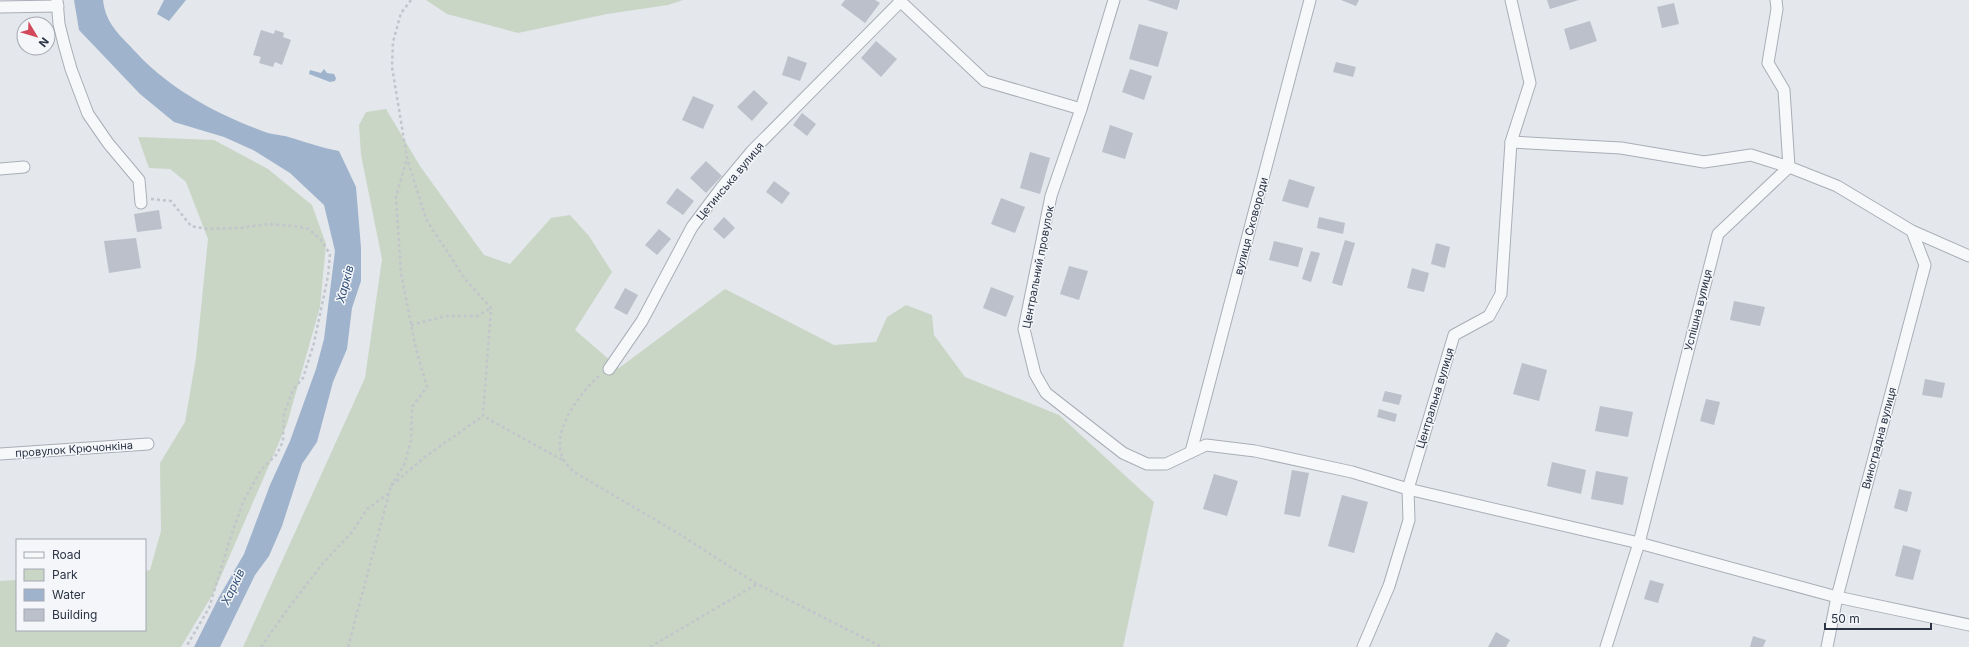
<svg xmlns="http://www.w3.org/2000/svg" width="1969" height="647" font-family="Inter,sans-serif">
<style>
.green{fill:#c9d6c5}
.water{fill:#9fb4cc}
.building{fill:#bbc0ca}
.lines{fill:none;stroke-linecap:round;stroke-linejoin:round}
.minor-casing{stroke:#a9aeb7;stroke-width:13}
.path{stroke:#c2c5cb;stroke-width:2.5;stroke-dasharray:3 3;stroke-linecap:butt}
.minor{stroke:#f7f8fa;stroke-width:11}
.labels{text-anchor:middle;stroke-width:3;stroke-linejoin:round;paint-order:stroke}
.street-label{font-size:11px;fill:#2b3445;stroke:#f4f6f9}
.water-label{font-size:12px;font-style:italic;fill:#34527a;stroke:#f4f6f9}
</style>
<rect width="100%" height="100%" fill="#e4e7ec"/>
<g class="green">
<polygon points="426,0 683,0 668,5 607,14 518,33 447,14"/>
<polygon points="386,109 420,166 484,255 510,264 551,218 570,215 589,236 612,272 575,330 619,368 725,289 834,345 876,342 887,317 906,305 932,315 934,335 965,377 1059,415 1154,502 1123,647 243,647 365,378 382,259 361,155 359,125 366,112"/>
<polygon points="138,137 214,140 268,169 312,205 326,244 320,307 287,424 214,592 181,647 0,647 0,581 17,580 17,630 145,630 145,571 150,570 161,531 160,463 185,422 196,358 208,239 186,182 170,169 149,168"/>
</g>
<g class="water">
<path d="M74,0H103C105,20 116,32 130,46C167,88 215,114 268,133C276,135 284,135 292,138C308,143 323,148 339,151L356,187L361,248V281L352,308L347,349L333,382L317,442L302,464L282,526L269,556L255,575L220,647H194L219,597L244,554L270,485L290,441L316,369L324,339L335,251L324,205L290,173L253,150L224,137L174,122L140,94L79,30Z"/>
<polygon points="164,0 186,0 169,21 157,14"/>
<polygon points="324,69 327,73 334,74 336,78 335,81 330,82 309,74 310,70 321,73"/>
</g>
<g class="building">
<polygon points="845,0 875,0 880,3 865,23 841,5"/>
<polygon points="1147,0 1180,0 1177,10"/>
<polygon points="1341,0 1359,0 1356,6"/>
<polygon points="1547,0 1579,0 1550,9"/>
<polygon points="1674,3 1679,24 1662,28 1657,7"/>
<polygon points="1590,21 1597,41 1570,50 1564,29"/>
<polygon points="1139,24 1168,32 1158,67 1129,59"/>
<polygon points="261,30 274,34 275,30 284,33 283,37 291,40 282,65 275,62 273,67 259,63 261,57 253,55"/>
<polygon points="876,41 897,59 881,77 861,58"/>
<polygon points="788,56 807,63 800,81 782,75"/>
<polygon points="1336,62 1356,67 1353,77 1333,72"/>
<polygon points="1130,69 1152,76 1144,100 1122,92"/>
<polygon points="754,90 768,103 752,121 737,107"/>
<polygon points="693,96 714,105 703,129 682,120"/>
<polygon points="802,113 816,124 807,136 793,125"/>
<polygon points="1110,125 1133,133 1125,159 1102,152"/>
<polygon points="1030,152 1050,158 1040,194 1020,188"/>
<polygon points="706,161 722,176 706,193 690,178"/>
<polygon points="1289,179 1315,187 1308,208 1282,201"/>
<polygon points="774,181 790,193 782,204 766,192"/>
<polygon points="677,188 694,201 683,215 666,203"/>
<polygon points="1001,198 1025,207 1015,233 991,224"/>
<polygon points="159,210 162,229 137,232 134,214"/>
<polygon points="724,217 735,228 724,239 713,229"/>
<polygon points="1319,217 1345,223 1343,234 1317,228"/>
<polygon points="659,229 671,239 657,255 645,245"/>
<polygon points="136,238 141,268 109,273 104,241"/>
<polygon points="1345,240 1355,243 1342,286 1332,283"/>
<polygon points="1274,241 1303,248 1298,267 1269,260"/>
<polygon points="1436,243 1450,247 1445,268 1431,264"/>
<polygon points="1311,251 1320,253 1311,282 1302,279"/>
<polygon points="1069,266 1088,271 1079,300 1060,294"/>
<polygon points="1412,268 1429,273 1424,292 1407,288"/>
<polygon points="991,287 1014,296 1006,317 983,308"/>
<polygon points="625,288 638,295 627,315 614,308"/>
<polygon points="1734,301 1765,307 1760,326 1730,320"/>
<polygon points="1522,363 1547,370 1539,401 1513,394"/>
<polygon points="1925,379 1945,383 1942,398 1922,395"/>
<polygon points="1385,391 1402,395 1399,405 1382,401"/>
<polygon points="1706,399 1720,402 1714,425 1700,421"/>
<polygon points="1600,406 1633,412 1628,437 1595,431"/>
<polygon points="1379,409 1397,414 1395,422 1377,417"/>
<polygon points="1552,462 1586,470 1581,494 1547,486"/>
<polygon points="1292,470 1309,473 1300,517 1284,514"/>
<polygon points="1596,471 1628,477 1623,505 1591,499"/>
<polygon points="1214,474 1238,481 1227,516 1203,509"/>
<polygon points="1899,489 1912,492 1907,512 1894,508"/>
<polygon points="1342,495 1368,502 1354,553 1328,546"/>
<polygon points="1903,545 1921,550 1913,580 1895,576"/>
<polygon points="1650,580 1664,584 1658,603 1644,599"/>
<polygon points="1496,632 1510,640 1506,647 1488,647"/>
<polygon points="1753,636 1766,640 1763,647 1750,647"/>
</g>
<g class="lines">
<g class="minor-casing">
<g id="minor">
<polyline points="57,0 59,24 64,44 71,69 88,114 108,143 139,180 141,203"/>
<polyline points="899,0 985,81 1081,109"/>
<polyline points="1114,0 1081,109 1051,196 1024,329 1035,374 1046,393 1123,453 1147,464 1166,464 1206,445 1255,451 1352,472 1408,489 1639,543 1837,597 1969,625"/>
<polyline points="0,7 58,6"/>
<polyline points="1511,142 1621,148 1704,162 1751,155 1789,167 1837,186 1912,231 1969,256"/>
<polyline points="0,169 24,167"/>
<polyline points="609,369 642,321 692,227 722,187 752,151 900,2"/>
<polyline points="1191,452 1310,0"/>
<polyline points="0,454 148,444"/>
<polyline points="1363,647 1389,586 1409,520 1408,489 1454,335 1489,316 1501,294 1511,142 1530,83 1511,0"/>
<polyline points="1606,647 1639,543 1718,234 1789,167 1784,90 1768,63 1777,9 1776,0"/>
<polyline points="1827,647 1837,597 1925,265 1912,231"/>
</g>
</g>
<g class="path">
<polyline points="411,0 401,13 393,42 392,67 407,158 426,219 465,279 491,308 483,416 564,461"/>
<polyline points="151,199 171,201 191,226 207,229 240,228 267,224 294,226 309,229 321,240 330,254 328,276 314,343 303,378 293,390 284,413 283,441 277,454 261,470 244,500 231,536 209,608 186,647"/>
<polyline points="411,325 446,316 477,316 491,308"/>
<path d="M599,376C582,390 557,425 560,448C561,459 567,465 574,472L676,532L757,584L882,647"/>
<polyline points="391,486 405,463 411,440 412,407 427,387 416,349 401,273 396,197 407,158"/>
<polyline points="261,647 287,610 323,563 352,532 367,509 389,493"/>
<polyline points="348,647 391,486 426,456 483,416"/>
<polyline points="650,647 757,584"/>
</g>
<use href="#minor" class="minor"/>
</g>
<g class="labels">
<g class="street-label">
<text transform="translate(730 181) rotate(-50)" y="4">Цетинська вулиця</text>
<text transform="translate(1251 226) rotate(-75)" y="4">вулиця Сковороди</text>
<text transform="translate(1038 267) rotate(-79)" y="4">Центральний провулок</text>
<text transform="translate(1698 310) rotate(-76)" y="4">Успішна вулиця</text>
<text transform="translate(1435 398) rotate(-73)" y="4">Центральна вулиця</text>
<text transform="translate(1879 438) rotate(-75)" y="4">Виноградна вулиця</text>
<text transform="translate(74 449) rotate(-4)" y="4">провулок Крючонкіна</text>
</g>
<g class="water-label">
<text transform="translate(345 284) rotate(-75)" y="4">Харків</text>
<text transform="translate(233 587) rotate(-64)" y="4">Харків</text>
</g>
</g>
<rect x="16" y="539" width="130" height="92" fill="#f4f6f9" stroke="#a4a8b1"/>
<rect x="24" y="552" width="20" height="6" fill="#f7f8fa" stroke="#a4a8b1"/>
<text x="52" y="559" font-size="12" fill="#2b3445">Road</text>
<rect x="24" y="569" width="20" height="12" fill="#c9d6c5" stroke="#a4a8b1"/>
<text x="52" y="579" font-size="12" fill="#2b3445">Park</text>
<rect x="24" y="589" width="20" height="12" fill="#9fb4cc" stroke="#a4a8b1"/>
<text x="52" y="599" font-size="12" fill="#2b3445">Water</text>
<rect x="24" y="609" width="20" height="12" fill="#bbc0ca" stroke="#a4a8b1"/>
<text x="52" y="619" font-size="12" fill="#2b3445">Building</text>
<g transform="translate(36 36) rotate(128)"><circle r="19" fill="#f4f6f9" stroke="#a4a8b1"/>
<path d="M0-3L7 15L0 10L-7 15Z" fill="#d1495b"/>
<text y="-6" font-size="11" font-weight="bold" text-anchor="middle" fill="#2b3445">N</text>
</g>
<path d="M1825 623v6h106v-6" fill="none" stroke="#2b3445" stroke-width="2"/>
<text x="1831" y="623" font-size="12" fill="#2b3445" stroke="#f4f6f9" stroke-width="3" paint-order="stroke">50 m</text>
</svg>
